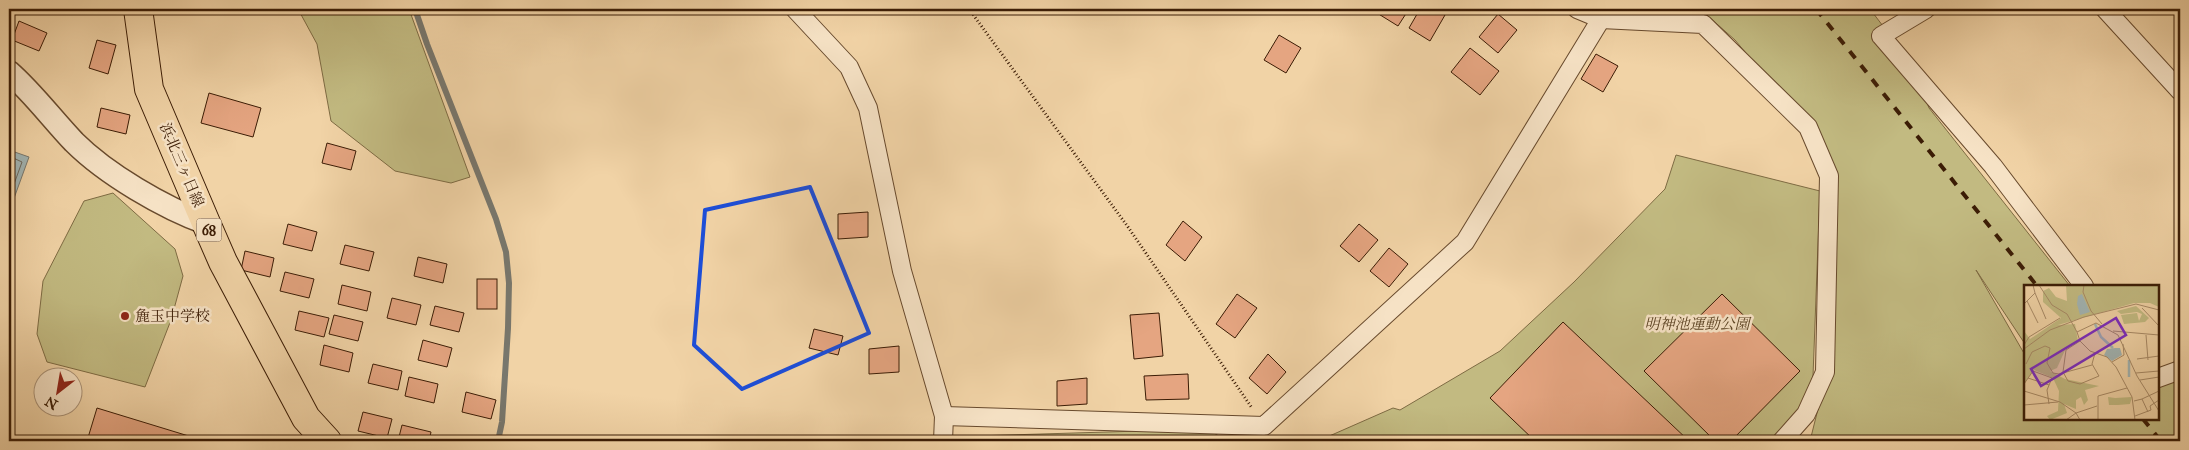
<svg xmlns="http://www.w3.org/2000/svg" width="2189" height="450" font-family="'IM FELL Great Primer','Noto Serif JP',serif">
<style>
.green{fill:#c2ba81;stroke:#7e6b43}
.water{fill:#a1b4b3;stroke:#78776d}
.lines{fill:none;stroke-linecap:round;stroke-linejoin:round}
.shore{stroke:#6e685c;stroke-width:1}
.stream{stroke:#78776d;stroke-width:6}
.building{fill:#e5a581;stroke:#3b1c05}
.minor-casing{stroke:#684a2d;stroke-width:20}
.tertiary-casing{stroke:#684a2d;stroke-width:25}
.primary-casing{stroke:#3b1c05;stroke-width:30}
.path{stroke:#3b1c05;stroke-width:3;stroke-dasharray:1 2.5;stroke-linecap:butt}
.minor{stroke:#f6e2c5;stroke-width:18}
.tertiary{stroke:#f6e2c5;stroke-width:22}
.primary{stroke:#f1d3a6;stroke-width:28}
.rail{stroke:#3b1c05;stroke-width:4;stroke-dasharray:9 9;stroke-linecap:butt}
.marked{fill:none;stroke:#1d4ed8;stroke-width:4;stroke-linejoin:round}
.poi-dot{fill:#8f2418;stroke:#f6e2c5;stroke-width:2}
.labels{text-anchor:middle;stroke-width:5;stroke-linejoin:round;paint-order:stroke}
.shield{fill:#f6e2c5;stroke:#73573f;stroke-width:1}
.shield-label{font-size:14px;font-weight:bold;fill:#3b1c05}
.street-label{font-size:15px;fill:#3b1c05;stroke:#f6e2c5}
.poi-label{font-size:15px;fill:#3b1c05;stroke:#f6e2c5;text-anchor:start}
.park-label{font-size:15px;font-style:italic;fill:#5d4424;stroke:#f6e2c5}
.inset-river{fill:none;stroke:#a1b4b3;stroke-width:2.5}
.inset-road{fill:none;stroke:#a88a66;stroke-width:1}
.view{fill:#7b2cbf;fill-opacity:0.15;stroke:#7b2cbf;stroke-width:2.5}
.inset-edge{fill:none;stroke:#3b1c05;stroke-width:2.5}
</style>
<rect width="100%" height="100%" fill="#f1d3a6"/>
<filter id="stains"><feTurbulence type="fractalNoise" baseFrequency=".004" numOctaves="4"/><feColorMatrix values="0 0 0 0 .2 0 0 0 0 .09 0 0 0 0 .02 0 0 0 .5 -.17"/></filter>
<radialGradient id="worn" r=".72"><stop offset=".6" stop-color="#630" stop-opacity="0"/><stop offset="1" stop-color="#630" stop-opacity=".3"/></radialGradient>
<g class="green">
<polygon points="298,9 409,9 470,177 451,183 395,171 331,121 317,44"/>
<polygon points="1700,9 1873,9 1873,13 1912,64 1929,108 2070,286 2025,286 2025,344 1976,270 2025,355 2025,419 2158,419 2158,385 2180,381 2180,441 1810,441 1819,405 1836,186 1808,127 1735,40"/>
<polygon points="1676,155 1820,191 1813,376 1801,411 1773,441 1318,441 1393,408 1400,410 1500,351 1574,282 1665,189"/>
<polygon points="113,193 175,249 183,276 171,320 145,387 47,362 37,334 43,281 84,201"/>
<polygon points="1207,429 1224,439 1235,441 971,441 975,436"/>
</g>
<polygon class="water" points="9,150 29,157 9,212"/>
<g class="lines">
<polyline class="shore" points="9,156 22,162 9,198"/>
<polyline class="stream" points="415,9 427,44 496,219 506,252 509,283 508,328 502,422 498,441"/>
</g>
<g class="building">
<polygon points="1380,9 1409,9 1398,26 1377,13"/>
<polygon points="1420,9 1435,9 1445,15 1430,41 1409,28"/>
<polygon points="1498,14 1517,30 1498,53 1479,37"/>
<polygon points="19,21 47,33 39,51 12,40"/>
<polygon points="1279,35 1301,48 1286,73 1264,60"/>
<polygon points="97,40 116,45 108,74 89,68"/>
<polygon points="1470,48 1499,71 1480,95 1451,72"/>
<polygon points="1596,54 1618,66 1603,92 1581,79"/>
<polygon points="209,93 261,108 253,137 201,123"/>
<polygon points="101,108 130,115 126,134 97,127"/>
<polygon points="327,143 356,151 351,170 322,163"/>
<polygon points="868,212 868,237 838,239 838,214"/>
<polygon points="1183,221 1202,237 1185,261 1166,245"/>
<polygon points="288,224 317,232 312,251 283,244"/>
<polygon points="1359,224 1378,240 1359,262 1340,246"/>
<polygon points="345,245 374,252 369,271 340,264"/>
<polygon points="1389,248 1408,264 1389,287 1370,271"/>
<polygon points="245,251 274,258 270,277 241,270"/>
<polygon points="418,257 447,264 443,283 414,276"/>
<polygon points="285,272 314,279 309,298 280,291"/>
<rect x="477" y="279" width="20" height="30"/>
<polygon points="342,285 371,292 367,311 338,304"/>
<polygon points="1237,294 1257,308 1235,338 1216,324"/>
<polygon points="1722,294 1800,371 1731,441 1715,441 1644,371"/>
<polygon points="392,298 421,305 416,325 387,318"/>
<polygon points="435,306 464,313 459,332 430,325"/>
<polygon points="299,311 329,318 324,337 295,330"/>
<polygon points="1159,313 1163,356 1134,359 1130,315"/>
<polygon points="334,315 363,322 358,341 329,334"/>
<polygon points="1563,322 1689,441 1535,441 1490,398"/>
<polygon points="814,329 843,336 838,355 809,348"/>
<polygon points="423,340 452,348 447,367 418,360"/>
<polygon points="324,345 353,353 349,372 320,365"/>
<polygon points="899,346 899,372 869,374 869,349"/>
<polygon points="1268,354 1286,372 1267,394 1249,378"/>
<polygon points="373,364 402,371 398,390 368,383"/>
<polygon points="1188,374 1189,399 1146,400 1144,376"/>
<polygon points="409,377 438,384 434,403 405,396"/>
<polygon points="1087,378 1087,404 1057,406 1057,381"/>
<polygon points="466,392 496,400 491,419 462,412"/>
<polygon points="97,408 205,441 87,441"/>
<polygon points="363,412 392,419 387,438 358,431"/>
<polygon points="402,425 431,432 429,441 398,441"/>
</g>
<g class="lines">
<g class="minor-casing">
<g id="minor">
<polyline points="795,9 849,67 868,108 902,271 944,416 943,441"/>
<polyline points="1577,9 1601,19 1703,24 1808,127 1829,176 1825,372 1806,414 1782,441"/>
<polyline points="1926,9 1881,36 1993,166 2084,286"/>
<polyline points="2105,9 2180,91"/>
<polyline points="2158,378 2180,370"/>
<polyline points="944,416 1264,426 1465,242 1601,19 1605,9"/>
</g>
</g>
<g class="tertiary-casing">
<path id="tertiary" d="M9,72C33,93 52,119 74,142C106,174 164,208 206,223"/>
</g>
<g class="primary-casing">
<polyline id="primary" points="138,9 149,89 206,223 223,262 306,418 327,441"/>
</g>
<polyline class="path" points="969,9 1128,227 1252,408"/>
<use href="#minor" class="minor"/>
<use href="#tertiary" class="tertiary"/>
<use href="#primary" class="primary"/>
<g class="rail">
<polyline points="1816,9 2037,286"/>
<polyline points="2143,419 2161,441"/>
</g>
</g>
<path class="marked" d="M810,187L869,333L742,389L694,345L705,210Z"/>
<circle class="poi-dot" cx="125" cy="316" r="5"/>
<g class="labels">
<rect class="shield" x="196.5" y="218.5" width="25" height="23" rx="4"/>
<g class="shield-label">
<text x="209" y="235">68</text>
</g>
<g class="street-label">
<text transform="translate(182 165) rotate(67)" y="5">浜北三ヶ日線</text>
</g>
<g class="poi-label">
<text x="135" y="321">麁玉中学校</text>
</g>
<g class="park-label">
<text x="1697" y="329">明神池運動公園</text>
</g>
</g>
<g transform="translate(2024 285)">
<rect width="135" height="135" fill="#f1d3a6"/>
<path d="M42,0H135V22L126,18H110L34,40L51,39L54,56L42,63L33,83L26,86L41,94L75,101L61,105L64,115L60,120L57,112L52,115V124L40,119L43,128L26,135L23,131L34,126L35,106L29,93L10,85L0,99V46L6,54L37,33L19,17V6L25,3L32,12L43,16ZM112,21L125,33L121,37L100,39L97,30L113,28L115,36L118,29L113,27L97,29L93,26ZM84,112L91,113L108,112L106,119L94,120H85Z" fill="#c2ba81"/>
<path d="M58,9L66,27L56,30L53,19L54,11ZM91,63H96L98,70L88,76L80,70L83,64Z" fill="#a1b4b3"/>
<path class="inset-river" d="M71,39L77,52L89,63M105,75V92"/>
<path class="inset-road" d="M15,0L28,20L43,29L53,47L72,38L94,50L113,91L135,126M60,0L59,7L67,26L78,39M11,8L22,34M3,16L14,38M0,19L11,8L9,0M118,23L135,41M89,46L135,50M53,47L56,56L66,66L83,72L92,82L108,112L111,135M122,50L124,75M56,56L42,65L39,87L44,96L56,99L75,91L68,79L71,68M0,60L5,52L36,33M0,64L26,45L60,32L112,19L135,25M113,74L135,71M88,77L100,70L99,59M2,79L8,67L21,61L26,63L23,78L29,88L35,89L68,80M112,88L135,86M4,93L25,100M116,95L135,92M0,99L9,86L28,93L23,105L25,119M0,106L36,117L52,128L56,135M118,114L135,106M110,116L118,114L124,127M0,120L34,117M111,131L127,125L126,121L135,115M42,135L52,128L73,121M74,135V111L103,103"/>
<path class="view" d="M92,33L102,50L17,101L7,84Z"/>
<rect width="135" height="135" class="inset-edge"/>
</g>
<rect width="2189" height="450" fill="none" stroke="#f1d3a6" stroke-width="30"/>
<rect x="10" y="10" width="2169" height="430" fill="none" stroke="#3b1c05" stroke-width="2.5"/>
<rect x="15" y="15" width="2159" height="420" fill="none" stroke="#3b1c05"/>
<g transform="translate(58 392) rotate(211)"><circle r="24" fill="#f6e2c5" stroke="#ab9378"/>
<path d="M0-4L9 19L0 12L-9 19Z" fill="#8f2418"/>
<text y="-8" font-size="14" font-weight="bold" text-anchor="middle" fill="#3b1c05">N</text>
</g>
<rect width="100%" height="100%" filter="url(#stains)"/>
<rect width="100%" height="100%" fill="url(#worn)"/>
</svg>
